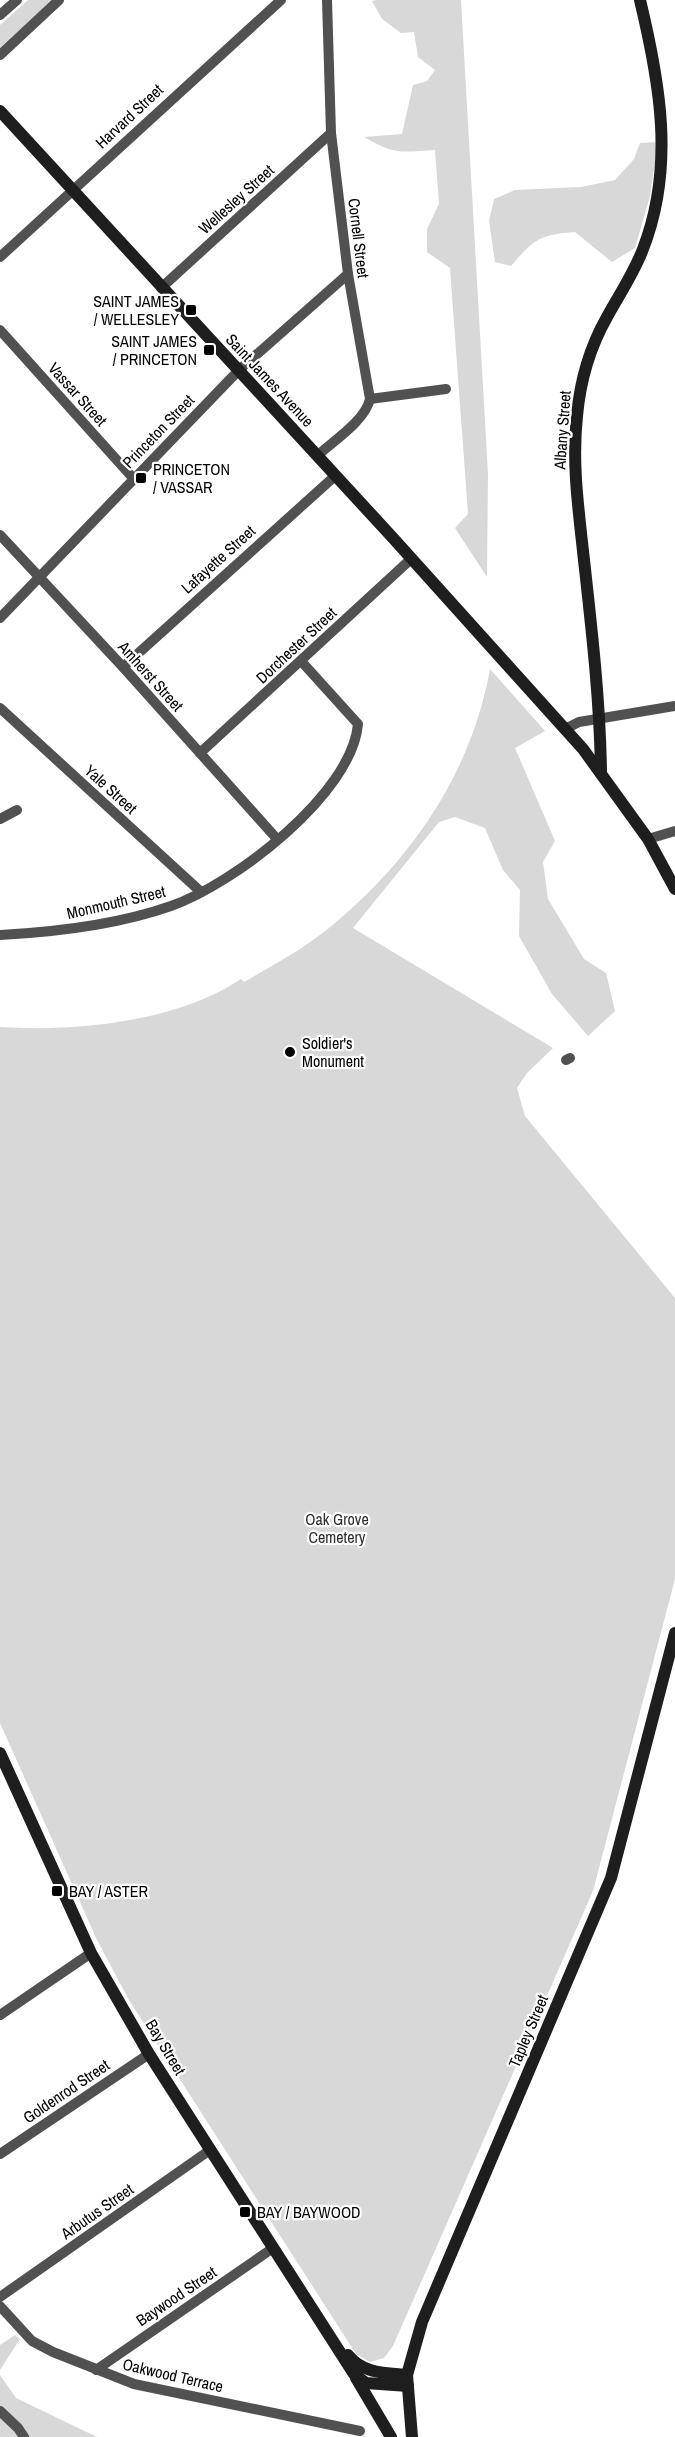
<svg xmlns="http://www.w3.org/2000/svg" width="675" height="2437" font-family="'Archivo Narrow',sans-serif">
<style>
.green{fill:#d8d8d8}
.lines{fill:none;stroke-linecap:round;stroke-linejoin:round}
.street{stroke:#515151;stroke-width:10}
.secondary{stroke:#1e1e1e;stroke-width:12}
.poi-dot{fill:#000;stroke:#fff;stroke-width:2}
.labels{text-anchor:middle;stroke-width:4.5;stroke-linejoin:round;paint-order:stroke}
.street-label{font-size:16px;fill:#000;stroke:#fff}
.poi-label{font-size:16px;fill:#000;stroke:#fff;text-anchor:start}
.park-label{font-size:16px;fill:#2f2f2f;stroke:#fff}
</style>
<rect width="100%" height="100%" fill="#fff"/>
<g class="green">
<polygon points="28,0 53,0 0,48 0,25"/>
<path d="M376,0H461L488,474L487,577L455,528L468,514L450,268L427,252V229L439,204L435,150C401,152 395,155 364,137L402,134L413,85L427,81L435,70L418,57L414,32L401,33L382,19L372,1Z"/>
<path d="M658,142L650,196L635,248L612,262L575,232C539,235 534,239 511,266L495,262L489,221L494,199L515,190L581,187L615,180L634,159L640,143Z"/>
<path d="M490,669L545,731L515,748L555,841L543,862L548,899L584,959L606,973L615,1011L588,1036L552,994L519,936L520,890L503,870L485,828L455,817L439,822L353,928L553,1048L527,1073L517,1088L525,1116L675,1298V1579L593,1891L393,2346L384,2358L370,2362L356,2354L129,2000L97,1940L0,1723V1027C75,1032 177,1022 241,979L244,982C272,966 303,949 329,928C411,861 471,774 490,669Z"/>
<polygon points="15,2335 20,2339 0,2370 0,2345"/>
<polygon points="0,2375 16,2398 97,2437 0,2437"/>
</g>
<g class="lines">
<g class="street">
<polyline points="0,15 17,0"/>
<polyline points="0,55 59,0"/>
<polyline points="0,257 281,0"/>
<polyline points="161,288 331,133"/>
<polyline points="0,330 133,478"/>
<polyline points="370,399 446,389"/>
<path d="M317,456C333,441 365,421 370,399L348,274L331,133L327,0"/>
<polyline points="0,535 123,667 277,839"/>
<polyline points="0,618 239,370 348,274"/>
<polyline points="123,667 335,476"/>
<polyline points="0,708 201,892"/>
<polyline points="565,729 579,722 675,706"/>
<polyline points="200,753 411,559"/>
<polyline points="0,819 17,810"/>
<polyline points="648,839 675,831"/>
<path d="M0,935C57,932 117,925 171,906C234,884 352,794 358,724L301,661"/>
<polyline points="566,1060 570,1058"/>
<polyline points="0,2015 91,1953"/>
<polyline points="0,2154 149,2054"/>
<polyline points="0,2297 210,2150"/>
<polyline points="0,2306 32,2341 53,2352 134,2384 360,2431"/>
<polyline points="96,2370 273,2248"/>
<polyline points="0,2411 18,2428 24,2437"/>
</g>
<g class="secondary">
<polyline points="0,111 393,538 583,749 648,839 675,889"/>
<path d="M601,772C600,698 591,624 583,551C578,505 572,462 577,416C580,382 590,347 607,317C619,295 634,273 643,249C675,167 660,83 640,0"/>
<polyline points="0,1753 91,1953 149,2054 354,2374 366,2383 408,2386"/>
<path d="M348,2355C363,2374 385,2373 407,2375"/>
<polyline points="356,2378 391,2437"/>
<polyline points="412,2437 407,2375 422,2322 611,1878 675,1633"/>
</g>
</g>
<g class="poi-dot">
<rect x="185" y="304" width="12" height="12" rx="3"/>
<rect x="203" y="344" width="12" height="12" rx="3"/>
<rect x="135" y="472" width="12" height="12" rx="3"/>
<circle cx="290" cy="1052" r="6"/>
<rect x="51" y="1885" width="12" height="12" rx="3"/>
<rect x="239" y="2206" width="12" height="12" rx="3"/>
</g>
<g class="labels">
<g class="street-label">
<text transform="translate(129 116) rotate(-43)" y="6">Harvard Street</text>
<text transform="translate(236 199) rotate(-42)" y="6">Wellesley Street</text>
<text transform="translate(359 238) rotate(83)" y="6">Cornell Street</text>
<text transform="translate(270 380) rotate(47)" y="6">Saint James Avenue</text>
<text transform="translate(78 394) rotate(48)" y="6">Vassar Street</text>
<text transform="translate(562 430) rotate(-86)" y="6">Albany Street</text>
<text transform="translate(158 431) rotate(-46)" y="6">Princeton Street</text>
<text transform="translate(218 559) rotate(-42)" y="6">Lafayette Street</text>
<text transform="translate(296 645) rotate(-43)" y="6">Dorchester Street</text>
<text transform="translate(151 676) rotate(48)" y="6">Amherst Street</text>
<text transform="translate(111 789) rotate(42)" y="6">Yale Street</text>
<text transform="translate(116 902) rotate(-13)" y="6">Monmouth Street</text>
<text transform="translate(528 2031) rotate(-67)" y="6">Tapley Street</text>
<text transform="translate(166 2047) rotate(59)" y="6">Bay Street</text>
<text transform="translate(66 2091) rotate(-34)" y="6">Goldenrod Street</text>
<text transform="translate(97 2211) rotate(-35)" y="6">Arbutus Street</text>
<text transform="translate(176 2296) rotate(-34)" y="6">Baywood Street</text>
<text transform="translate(173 2375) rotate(13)" y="6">Oakwood Terrace</text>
</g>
<g class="poi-label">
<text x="179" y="307" text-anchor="end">SAINT JAMES<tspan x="179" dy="18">/ WELLESLEY</tspan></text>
<text x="197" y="347" text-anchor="end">SAINT JAMES<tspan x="197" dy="18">/ PRINCETON</tspan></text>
<text x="153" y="475">PRINCETON<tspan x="153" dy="18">/ VASSAR</tspan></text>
<text x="302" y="1049">Soldier's<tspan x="302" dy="18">Monument</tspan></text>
<text x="69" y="1897">BAY / ASTER</text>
<text x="257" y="2218">BAY / BAYWOOD</text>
</g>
<g class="park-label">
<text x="337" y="1525">Oak Grove<tspan x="337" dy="18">Cemetery</tspan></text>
</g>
</g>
</svg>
